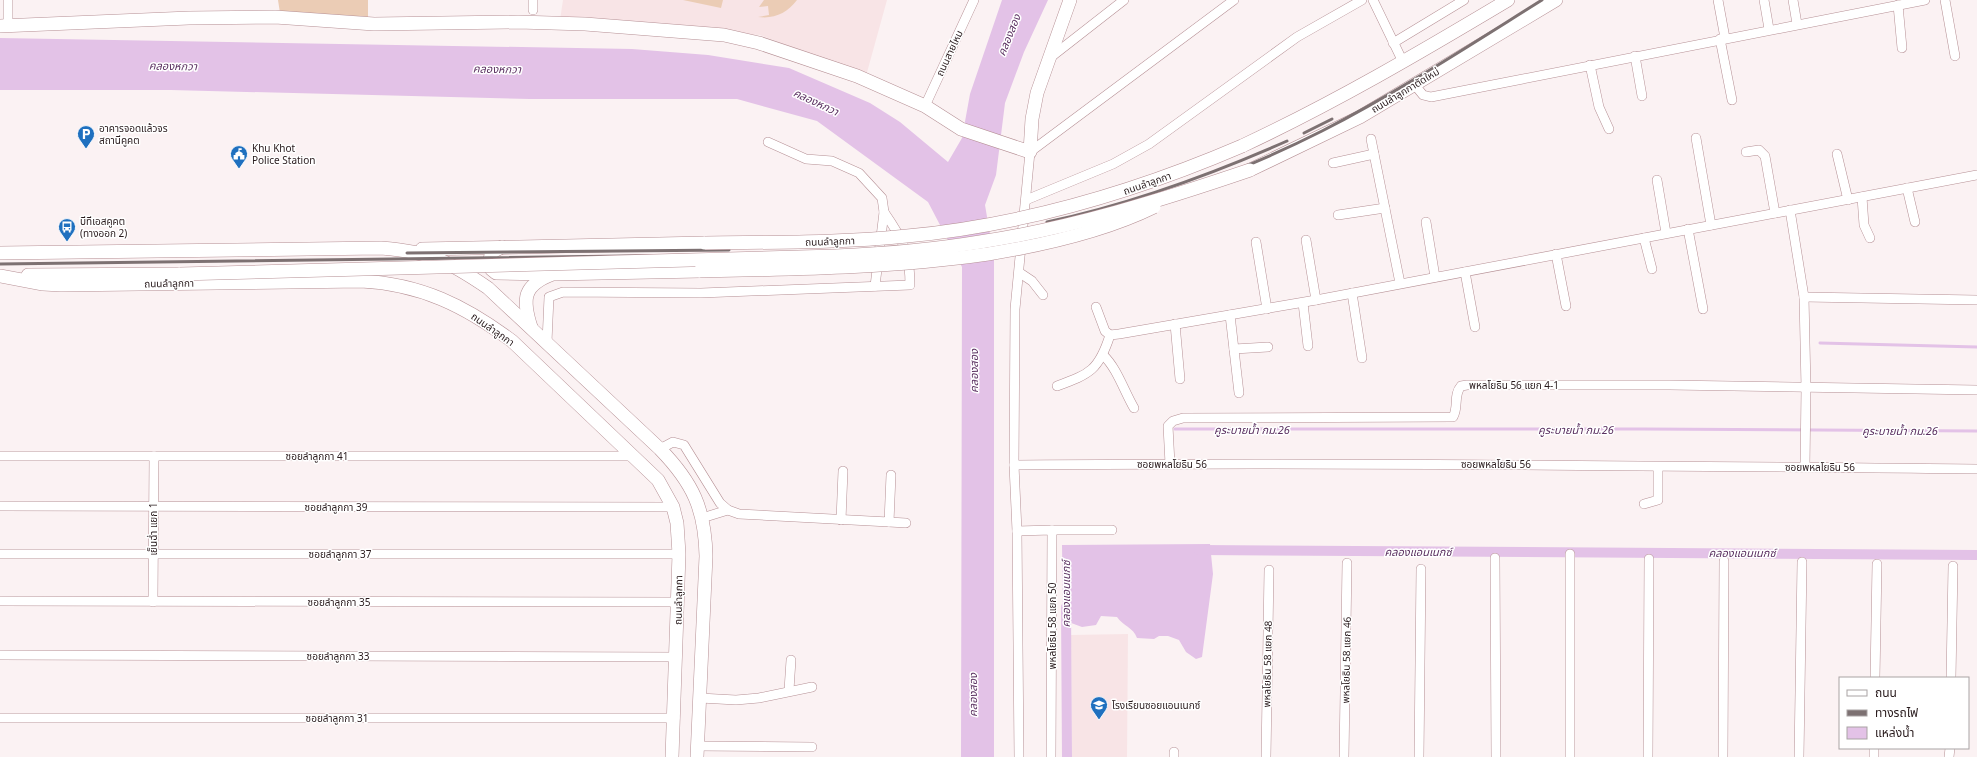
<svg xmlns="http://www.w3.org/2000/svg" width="1977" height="757" font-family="'Noto Sans','Noto Sans Thai',sans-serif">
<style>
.built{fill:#f8e4e6}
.green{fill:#ebccb5}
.water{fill:#e3c2e7}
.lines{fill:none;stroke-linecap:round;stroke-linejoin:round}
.stream{stroke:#e3c2e7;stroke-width:3}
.canal{stroke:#e3c2e7;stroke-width:10}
.street-casing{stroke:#b69095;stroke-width:10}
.secondary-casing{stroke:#b69095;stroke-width:14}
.street{stroke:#fff;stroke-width:9}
.secondary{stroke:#fff;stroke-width:13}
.rail{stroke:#7d7172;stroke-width:3}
.secondary-bridge-casing{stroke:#b69095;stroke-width:14;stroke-linecap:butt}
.secondary-bridge{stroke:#fff;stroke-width:13}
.labels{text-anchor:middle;stroke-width:3;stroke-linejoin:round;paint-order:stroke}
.street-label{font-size:10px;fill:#27191b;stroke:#fff}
.poi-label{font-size:10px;fill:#27191b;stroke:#fff;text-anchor:start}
.water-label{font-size:11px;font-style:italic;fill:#5b3161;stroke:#fff}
</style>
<rect width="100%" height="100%" fill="#fbf2f3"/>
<g class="built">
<polygon points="563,0 887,0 866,76 760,35 560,20"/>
<polygon points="1128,634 1127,757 1072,757 1071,635"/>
</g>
<g class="green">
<polygon points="278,0 368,0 368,17 280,13"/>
<polygon points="683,0 723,0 721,8"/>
<path d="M764,0H797C787,13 775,19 758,17L769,15L768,6L759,7Z"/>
</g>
<g class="water">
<polygon points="1002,0 1048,0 1024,52 1005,103 996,175 985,205 994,258 994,757 961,757 962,267 928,202 817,121 737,99 530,99 171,90 0,90 0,38 632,49 708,55 789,68 870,103 900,122 948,162 962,138 970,94"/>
<path d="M1210,544L1213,574L1202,657L1196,659L1186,652L1179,640L1168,636H1159L1154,639L1137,638C1133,627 1123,626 1117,617L1101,616L1096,625L1082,627L1063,620L1062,545Z"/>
</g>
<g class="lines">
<g class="stream">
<polyline points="1820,343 1977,347"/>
<polyline points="1175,429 1643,429 1977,431"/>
</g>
<g class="canal">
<polyline points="1199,550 1977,555"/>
<polyline points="1066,607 1067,757"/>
</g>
<g class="street-casing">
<g id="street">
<polyline points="1373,0 1403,62"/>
<polyline points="1718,0 1725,38"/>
<polyline points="1764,0 1769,29"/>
<polyline points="1793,0 1797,24"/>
<polyline points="1945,0 1955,56"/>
<polyline points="1898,5 1902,48"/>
<polyline points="533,10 533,0"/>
<polyline points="8,26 8,0"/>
<polyline points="1720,39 1732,100"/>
<polyline points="1393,43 1464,0"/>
<polyline points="1635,56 1642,96"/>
<polyline points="1051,57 1124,0"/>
<polyline points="1590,65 1599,107 1609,129"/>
<polyline points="1414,84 1423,95 1431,97 1925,0"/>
<polyline points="925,106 974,0"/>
<polyline points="1696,138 1711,225"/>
<polyline points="1371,139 1400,283"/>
<polyline points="768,142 806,159 832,161 859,173 882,198 884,212 875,286"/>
<polyline points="1746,152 1759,150 1765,156 1775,213"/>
<polyline points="1837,154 1848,200"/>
<polyline points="1333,163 1374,154"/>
<polyline points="1657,180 1666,233"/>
<polyline points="1907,188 1915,222"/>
<polyline points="1862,197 1864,225 1870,238"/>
<polyline points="1026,200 1113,164 1149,144 1297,37 1362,0"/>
<polyline points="1790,210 1804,297 1806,388 1805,467"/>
<polyline points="1338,215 1385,208"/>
<polyline points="1426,222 1435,277"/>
<polyline points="1688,229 1703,309"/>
<polyline points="1644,238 1652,269"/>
<polyline points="1306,240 1316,300"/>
<polyline points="1256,242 1267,309"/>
<polyline points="1556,254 1566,306"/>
<polyline points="1465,272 1475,327"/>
<polyline points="1020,273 1032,281 1043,295"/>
<polyline points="1352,293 1362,358"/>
<polyline points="1804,297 1977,300"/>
<polyline points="1303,303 1308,346"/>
<polyline points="1096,307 1105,331 1110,335 1119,334 1316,300 1977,175"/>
<polyline points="1230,315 1239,393"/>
<polyline points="1175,324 1180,379"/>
<path d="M547,342L549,297L563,292L701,293L910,285C910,252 902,238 884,212"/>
<polyline points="1234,349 1268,347"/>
<path d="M1103,355C1117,368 1124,391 1134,408"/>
<path d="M1057,386C1090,374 1099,370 1110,335"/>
<polyline points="660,449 673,442 684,445 720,503 728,510 739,514 889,522 891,475"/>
<polyline points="0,456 633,456"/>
<path d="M1170,464L1168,426L1173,421L1183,418L1453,417C1459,407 1453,395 1461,386L1467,385H1670L1977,390"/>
<path d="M1014,465C1335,462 1656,466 1977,469"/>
<polyline points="1644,504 1658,500 1658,467"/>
<polyline points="0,506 673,507"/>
<polyline points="702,518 728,510"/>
<polyline points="841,520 843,471"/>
<polyline points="889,522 906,523"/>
<polyline points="1052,530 1112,530"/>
<polyline points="1017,531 1052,530 1051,757"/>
<polyline points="0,554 679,554"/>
<polyline points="1570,554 1570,757"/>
<polyline points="1495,558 1496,757"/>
<polyline points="0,601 678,602"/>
<polyline points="153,602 154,456"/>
<polyline points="0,655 677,657"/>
<polyline points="1875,678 1877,564"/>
<polyline points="1951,678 1953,566"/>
<polyline points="789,690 791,660"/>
<polyline points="700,698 736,700 759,698 812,687"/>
<polyline points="0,718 675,718"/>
<polyline points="697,746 812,747"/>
<polyline points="1174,752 1174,757"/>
<polyline points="1019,757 1017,531 1014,465 1015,309 1030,152 1234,0"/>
<polyline points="1266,757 1269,570"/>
<polyline points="1344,757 1347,563"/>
<polyline points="1419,757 1421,569"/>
<polyline points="1648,757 1649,559"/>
<polyline points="1723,757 1724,561"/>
<polyline points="1799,757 1802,562"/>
<polyline points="1874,757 1874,748"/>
<polyline points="1949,757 1950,748"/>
</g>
</g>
<g class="secondary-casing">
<g id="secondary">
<polyline points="0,26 189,18 275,17 374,24 518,22 585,24 724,35 759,43 857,76 925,106 961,129 1030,152 1032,119 1037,93 1070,0"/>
<path d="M1242,146C1334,103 1421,52 1508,0"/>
<polyline points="1250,170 1360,117 1556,0"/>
<polyline points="502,247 492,252 490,259 491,269 496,273 547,274"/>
<polyline points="422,249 705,243"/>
<path d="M0,253L381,248C430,252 447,260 488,288L660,449C693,483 705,509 706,556L697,757"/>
<polyline points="28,275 180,274"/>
<path d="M0,276L43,284L61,285L361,281C421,284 465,306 512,341L658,480L673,507L677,523L679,554L672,757"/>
<path d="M531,327C522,299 523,285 553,274L700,271"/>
</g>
</g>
<use href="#street" class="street"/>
<use href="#secondary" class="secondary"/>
<g class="rail">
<polyline points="1304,133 1332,119"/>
<path d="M1047,222C1131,204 1210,175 1287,141"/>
<polyline points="407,253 729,250"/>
<path d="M0,264L858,253C1019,244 1178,204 1322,131C1398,92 1470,45 1542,0"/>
</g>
<g class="secondary-bridge-casing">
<g id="secondary-bridge">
<path d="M705,243C772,242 840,243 907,236C1024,225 1135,192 1242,146"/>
<path d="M700,271C797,269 892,268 988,254C1044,245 1103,232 1154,207"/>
<path d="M180,274L835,256C883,254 932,250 980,242C1072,228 1162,200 1250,170"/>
</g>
</g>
<use href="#secondary-bridge" class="secondary-bridge"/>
</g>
<defs>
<g id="parking-pin" transform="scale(0.9)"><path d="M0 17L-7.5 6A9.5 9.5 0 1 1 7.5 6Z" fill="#1f70bf" stroke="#fff"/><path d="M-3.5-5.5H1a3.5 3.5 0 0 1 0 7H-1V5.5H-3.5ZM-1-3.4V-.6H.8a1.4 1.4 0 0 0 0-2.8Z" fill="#fff"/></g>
<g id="civic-pin" transform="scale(0.9)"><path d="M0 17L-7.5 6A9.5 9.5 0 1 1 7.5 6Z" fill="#1f70bf" stroke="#fff"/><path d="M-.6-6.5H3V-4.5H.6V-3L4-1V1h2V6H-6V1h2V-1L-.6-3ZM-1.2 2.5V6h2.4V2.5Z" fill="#fff"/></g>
<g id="bus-pin" transform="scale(0.9)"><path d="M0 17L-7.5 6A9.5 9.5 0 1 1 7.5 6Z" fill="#1f70bf" stroke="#fff"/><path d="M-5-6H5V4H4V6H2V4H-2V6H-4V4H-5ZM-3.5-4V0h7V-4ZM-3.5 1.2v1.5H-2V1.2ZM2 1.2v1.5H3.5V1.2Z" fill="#fff"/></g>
<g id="school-pin" transform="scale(0.9)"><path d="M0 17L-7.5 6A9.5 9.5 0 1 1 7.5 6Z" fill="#1f70bf" stroke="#fff"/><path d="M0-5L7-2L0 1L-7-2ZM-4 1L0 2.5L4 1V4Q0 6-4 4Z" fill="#fff"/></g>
</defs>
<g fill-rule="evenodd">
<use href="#parking-pin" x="86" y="134"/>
<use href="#civic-pin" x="239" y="154"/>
<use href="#bus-pin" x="67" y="227"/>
<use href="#school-pin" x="1099" y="705"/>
</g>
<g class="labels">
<g class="street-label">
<text transform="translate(949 53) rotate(-65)" y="4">ถนนสายไหม</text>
<text transform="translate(1405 90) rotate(-31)" y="4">ถนนลำลูกกาตัดใหม่</text>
<text transform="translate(1147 183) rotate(-19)" y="4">ถนนลำลูกกา</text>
<text transform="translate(830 241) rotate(-2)" y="4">ถนนลำลูกกา</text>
<text transform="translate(169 283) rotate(-1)" y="4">ถนนลำลูกกา</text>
<text transform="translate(493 329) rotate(35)" y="4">ถนนลำลูกกา</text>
<text x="1514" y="389">พหลโยธิน 56 แยก 4-1</text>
<text x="317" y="460">ซอยลำลูกกา 41</text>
<text x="1172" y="468">ซอยพหลโยธิน 56</text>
<text x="1496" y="468">ซอยพหลโยธิน 56</text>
<text x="1820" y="471">ซอยพหลโยธิน 56</text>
<text x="336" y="511">ซอยลำลูกกา 39</text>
<text transform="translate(153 529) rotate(-90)" y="4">เย็นฉ่ำ แยก 1</text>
<text x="340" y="558">ซอยลำลูกกา 37</text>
<text transform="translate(678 600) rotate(-89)" y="4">ถนนลำลูกกา</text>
<text x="339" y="606">ซอยลำลูกกา 35</text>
<text transform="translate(1052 626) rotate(-90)" y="4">พหลโยธิน 58 แยก 50</text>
<text x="338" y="660">ซอยลำลูกกา 33</text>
<text transform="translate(1346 660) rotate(-89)" y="4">พหลโยธิน 58 แยก 46</text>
<text transform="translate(1267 664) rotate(-89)" y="4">พหลโยธิน 58 แยก 48</text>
<text x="337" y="722">ซอยลำลูกกา 31</text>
</g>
<g class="poi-label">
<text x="99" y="132">อาคารจอดแล้วจร<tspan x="99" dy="12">สถานีคูคต</tspan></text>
<text x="252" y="152">Khu Khot<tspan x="252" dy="12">Police Station</tspan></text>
<text x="80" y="225">บีทีเอสคูคต<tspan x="80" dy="12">(ทางออก 2)</tspan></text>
<text x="1112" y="709">โรงเรียนซอยแอนเนกซ์</text>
</g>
<g class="water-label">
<text transform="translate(1009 35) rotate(-68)" y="4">คลองสอง</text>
<text transform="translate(173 66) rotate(1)" y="4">คลองหกวา</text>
<text transform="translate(497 69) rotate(1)" y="4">คลองหกวา</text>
<text transform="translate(816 102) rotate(25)" y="4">คลองหกวา</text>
<text transform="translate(974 371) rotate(-90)" y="4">คลองสอง</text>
<text x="1252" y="434">คูระบายน้ำ กม.26</text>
<text x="1576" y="434">คูระบายน้ำ กม.26</text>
<text x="1900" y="435">คูระบายน้ำ กม.26</text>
<text x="1418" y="556">คลองแอนเนกซ์</text>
<text x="1742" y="557">คลองแอนเนกซ์</text>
<text transform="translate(1066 594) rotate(-90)" y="4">คลองแอนเนกซ์</text>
<text transform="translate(973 695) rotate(-90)" y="4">คลองสอง</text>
</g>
</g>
<rect x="1839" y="677" width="130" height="72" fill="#ffffff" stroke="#a9a3a4"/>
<rect x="1847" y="690" width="20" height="6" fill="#ffffff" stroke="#a9a3a4"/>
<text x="1875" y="697" font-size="12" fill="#27191b">ถนน</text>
<rect x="1847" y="710" width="20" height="6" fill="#7d7172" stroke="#a9a3a4"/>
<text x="1875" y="717" font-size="12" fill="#27191b">ทางรถไฟ</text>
<rect x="1847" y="727" width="20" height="12" fill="#e3c2e7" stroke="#a9a3a4"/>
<text x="1875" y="737" font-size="12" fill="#27191b">แหล่งน้ำ</text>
</svg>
